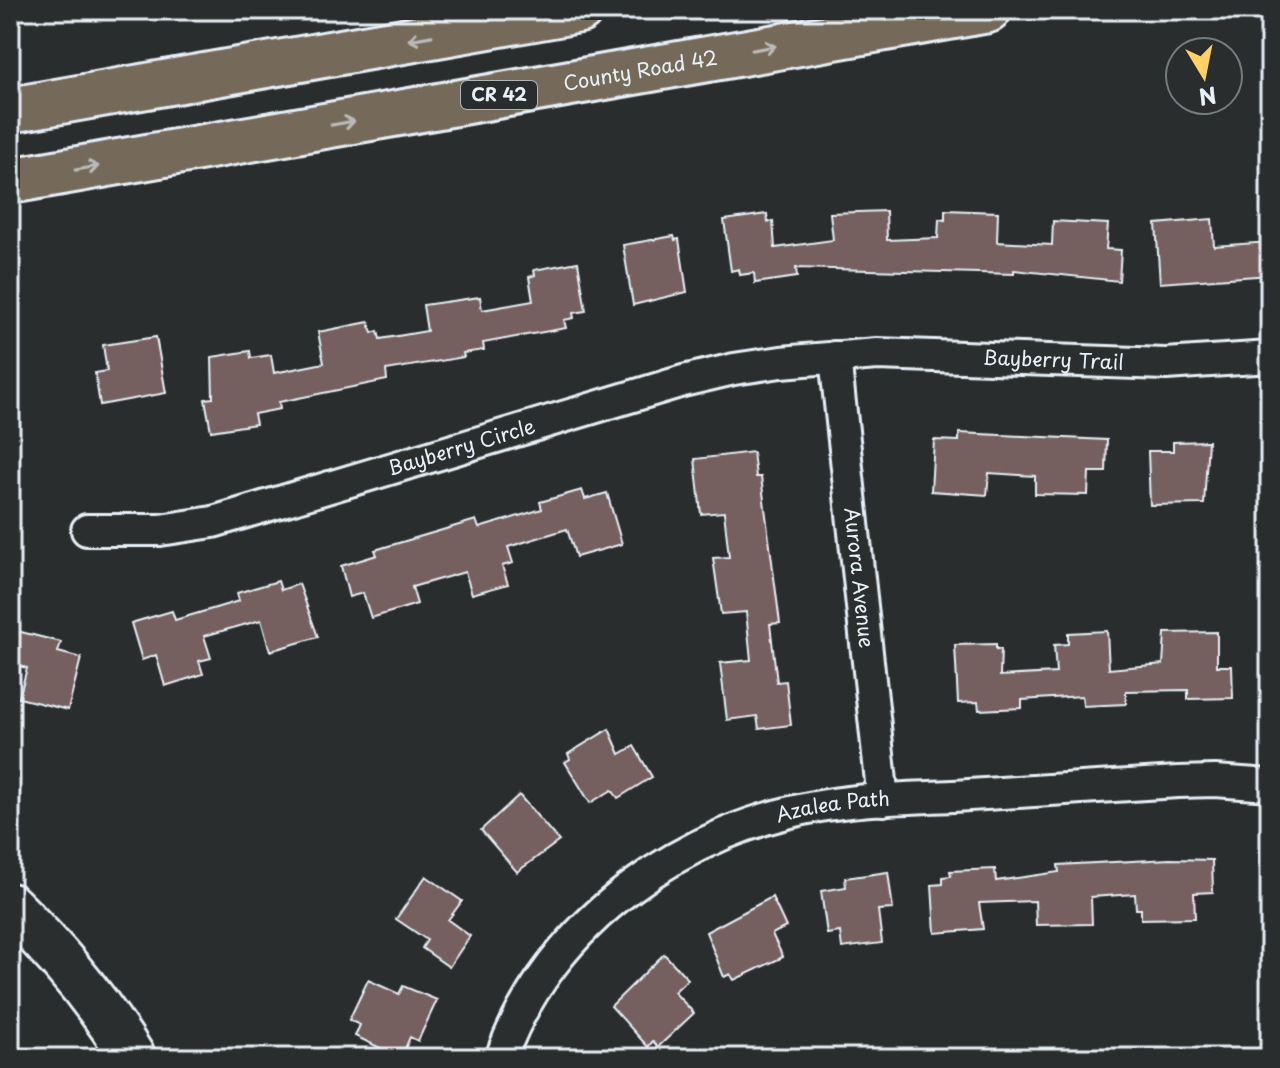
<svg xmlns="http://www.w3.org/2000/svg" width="1280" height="1068" font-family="'Playpen Sans',sans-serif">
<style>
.building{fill:#74615e;stroke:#e8f1f8;stroke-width:2}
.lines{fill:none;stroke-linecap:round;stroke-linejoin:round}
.street-casing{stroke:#e8f1f8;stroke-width:36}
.secondary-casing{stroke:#e8f1f8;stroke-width:50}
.highway-casing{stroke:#e8f1f8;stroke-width:50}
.street{stroke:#2a2d2e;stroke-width:30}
.secondary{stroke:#2a2d2e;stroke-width:44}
.highway{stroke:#746a5a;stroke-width:44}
.oneway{stroke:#babbb9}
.labels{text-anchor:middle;stroke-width:6;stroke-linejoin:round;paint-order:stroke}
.shield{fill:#2a2d2e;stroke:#afb6bb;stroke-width:2}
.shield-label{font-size:18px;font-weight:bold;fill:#e8f1f8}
.street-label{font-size:20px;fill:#e8f1f8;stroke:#2a2d2e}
</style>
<rect width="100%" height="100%" fill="#2a2d2e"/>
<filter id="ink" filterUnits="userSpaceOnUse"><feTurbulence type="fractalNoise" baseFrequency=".0125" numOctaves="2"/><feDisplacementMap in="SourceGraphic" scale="16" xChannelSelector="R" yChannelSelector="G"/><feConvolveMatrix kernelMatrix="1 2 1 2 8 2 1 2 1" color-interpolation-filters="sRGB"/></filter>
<g filter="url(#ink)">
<g class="building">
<polygon points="945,210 998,212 997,242 1052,245 1053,221 1108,224 1106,249 1121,250 1119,281 1014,270 1014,274 796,268 797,277 755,283 754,273 740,275 739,269 731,271 724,220 767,214 768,222 773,221 775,248 833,240 830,213 886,211 887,240 938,238 939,219 945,220"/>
<polygon points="1212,219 1214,246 1270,242 1270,275 1160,283 1156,224"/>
<polygon points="674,236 675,240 679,239 687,292 633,305 623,245"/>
<polygon points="578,262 586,311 573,313 574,318 564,320 566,328 483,343 484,350 463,353 464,357 386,370 387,380 279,402 280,409 254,414 256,424 211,431 205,399 213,398 212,357 250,351 251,358 271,355 274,373 324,363 318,332 369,322 372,333 378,331 380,339 427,331 423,305 480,297 482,310 533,301 529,277 535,275 534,270"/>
<polygon points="156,337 166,393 100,405 95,373 107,371 103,345"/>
<polygon points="959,433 1107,440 1106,472 1089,472 1088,495 1035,494 1035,476 989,473 987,495 931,491 934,440 959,441"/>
<polygon points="1208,441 1204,504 1150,505 1148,451 1173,451 1173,442"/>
<polygon points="753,452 756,477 761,477 780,623 770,624 777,682 786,681 791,725 759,729 757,716 727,720 720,663 751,660 746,612 721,614 713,558 729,557 724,512 701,514 695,459"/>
<polygon points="582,490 585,499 607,493 622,544 576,557 567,529 508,547 513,563 502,566 508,584 472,594 465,572 412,587 417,604 371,618 363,593 349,597 341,566 377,555 375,550 476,520 479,528 542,509 540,502"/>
<polygon points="278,581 281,590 299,584 318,637 270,651 261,620 204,636 211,658 199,661 203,674 165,686 156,655 142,660 131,623 172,611 175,620 239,601 237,593"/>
<polygon points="17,631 61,642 58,652 81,658 68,710 19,698 27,668 10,664"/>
<polygon points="1107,631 1109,669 1163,664 1165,633 1217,632 1217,666 1232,666 1233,698 1188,699 1188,690 1126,691 1126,704 1083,706 1082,696 1022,700 1022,708 979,710 978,702 958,703 955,645 996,644 996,649 1001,649 1000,676 1056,673 1054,645 1068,644 1068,633"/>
<polygon points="609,729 620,754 634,746 652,777 618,798 612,790 590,803 565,762 570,759 568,754"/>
<polygon points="519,795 559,841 517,872 481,830"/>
<polygon points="1170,859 1212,860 1213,892 1194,893 1195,918 1141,919 1141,909 1136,909 1135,894 1091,897 1092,924 1036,925 1035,901 979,903 983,929 935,933 932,885 943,884 943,877 951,876 950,871 995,869 996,881 1059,872 1058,865"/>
<polygon points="888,872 893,909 878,910 882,943 842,948 840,932 827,934 821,891 846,887 845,878"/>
<polygon points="426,876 462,901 448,920 470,936 449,967 422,948 427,940 396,919"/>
<polygon points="772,897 786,927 772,934 783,957 734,980 730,974 724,977 706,932"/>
<polygon points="664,954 688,979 674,992 694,1013 658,1047 653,1041 648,1047 611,1006"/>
<polygon points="368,980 399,994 403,986 437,1000 418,1041 410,1037 401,1058 355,1036 360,1025 349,1020"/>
</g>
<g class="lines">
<g class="street-casing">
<g id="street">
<path id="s1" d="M835,357L883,800"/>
<path id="s2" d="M87,530H160L213,522L683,381L734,369L781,362L877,354L1166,364L1270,357"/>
<path id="s3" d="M501,1058C549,922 687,826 826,805C868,798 911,798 953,796C1028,791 1103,787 1178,782L1215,781L1270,785"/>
</g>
</g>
<g class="secondary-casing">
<path id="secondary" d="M10,906C57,952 98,1001 133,1058"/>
</g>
<g class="highway-casing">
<g id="highway">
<polyline points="10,110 580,10"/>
<path id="s4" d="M10,181L988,10"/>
</g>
</g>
<use href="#street" class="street"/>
<use href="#secondary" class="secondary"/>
<use href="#highway" class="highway"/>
</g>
<defs><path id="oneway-shaft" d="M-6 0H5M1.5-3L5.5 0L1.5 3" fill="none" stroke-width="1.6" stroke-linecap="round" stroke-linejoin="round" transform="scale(2)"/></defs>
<g class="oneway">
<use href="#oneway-shaft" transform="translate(420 38) rotate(170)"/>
<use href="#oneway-shaft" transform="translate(764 48) rotate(-10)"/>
<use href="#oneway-shaft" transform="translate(343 123) rotate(-10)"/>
<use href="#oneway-shaft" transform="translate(87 168) rotate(-10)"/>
</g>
</g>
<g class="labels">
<rect class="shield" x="461" y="81" width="76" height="28" rx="6"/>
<g class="shield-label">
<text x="499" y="101">CR 42</text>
</g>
<g class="street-label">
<text dy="7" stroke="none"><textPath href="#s4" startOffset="640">County Road 42</textPath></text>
<text dy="7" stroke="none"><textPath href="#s2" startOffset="990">Bayberry Trail</textPath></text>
<text dy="7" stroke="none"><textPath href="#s2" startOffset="386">Bayberry Circle</textPath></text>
<text dy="7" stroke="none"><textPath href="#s1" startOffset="222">Aurora Avenue</textPath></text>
<text dy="7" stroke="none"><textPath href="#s3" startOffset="438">Azalea Path</textPath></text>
</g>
</g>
<rect width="1280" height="1068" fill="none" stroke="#2a2d2e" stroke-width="40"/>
<rect x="20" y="20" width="1240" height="1028" fill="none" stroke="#e8f1f8" stroke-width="3" filter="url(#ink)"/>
<g transform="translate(1204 76) rotate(170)"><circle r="38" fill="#2a2d2e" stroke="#767b7f" stroke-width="2"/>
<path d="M0-6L14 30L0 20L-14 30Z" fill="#ffd166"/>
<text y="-12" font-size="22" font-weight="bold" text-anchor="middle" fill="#e8f1f8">N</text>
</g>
</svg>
